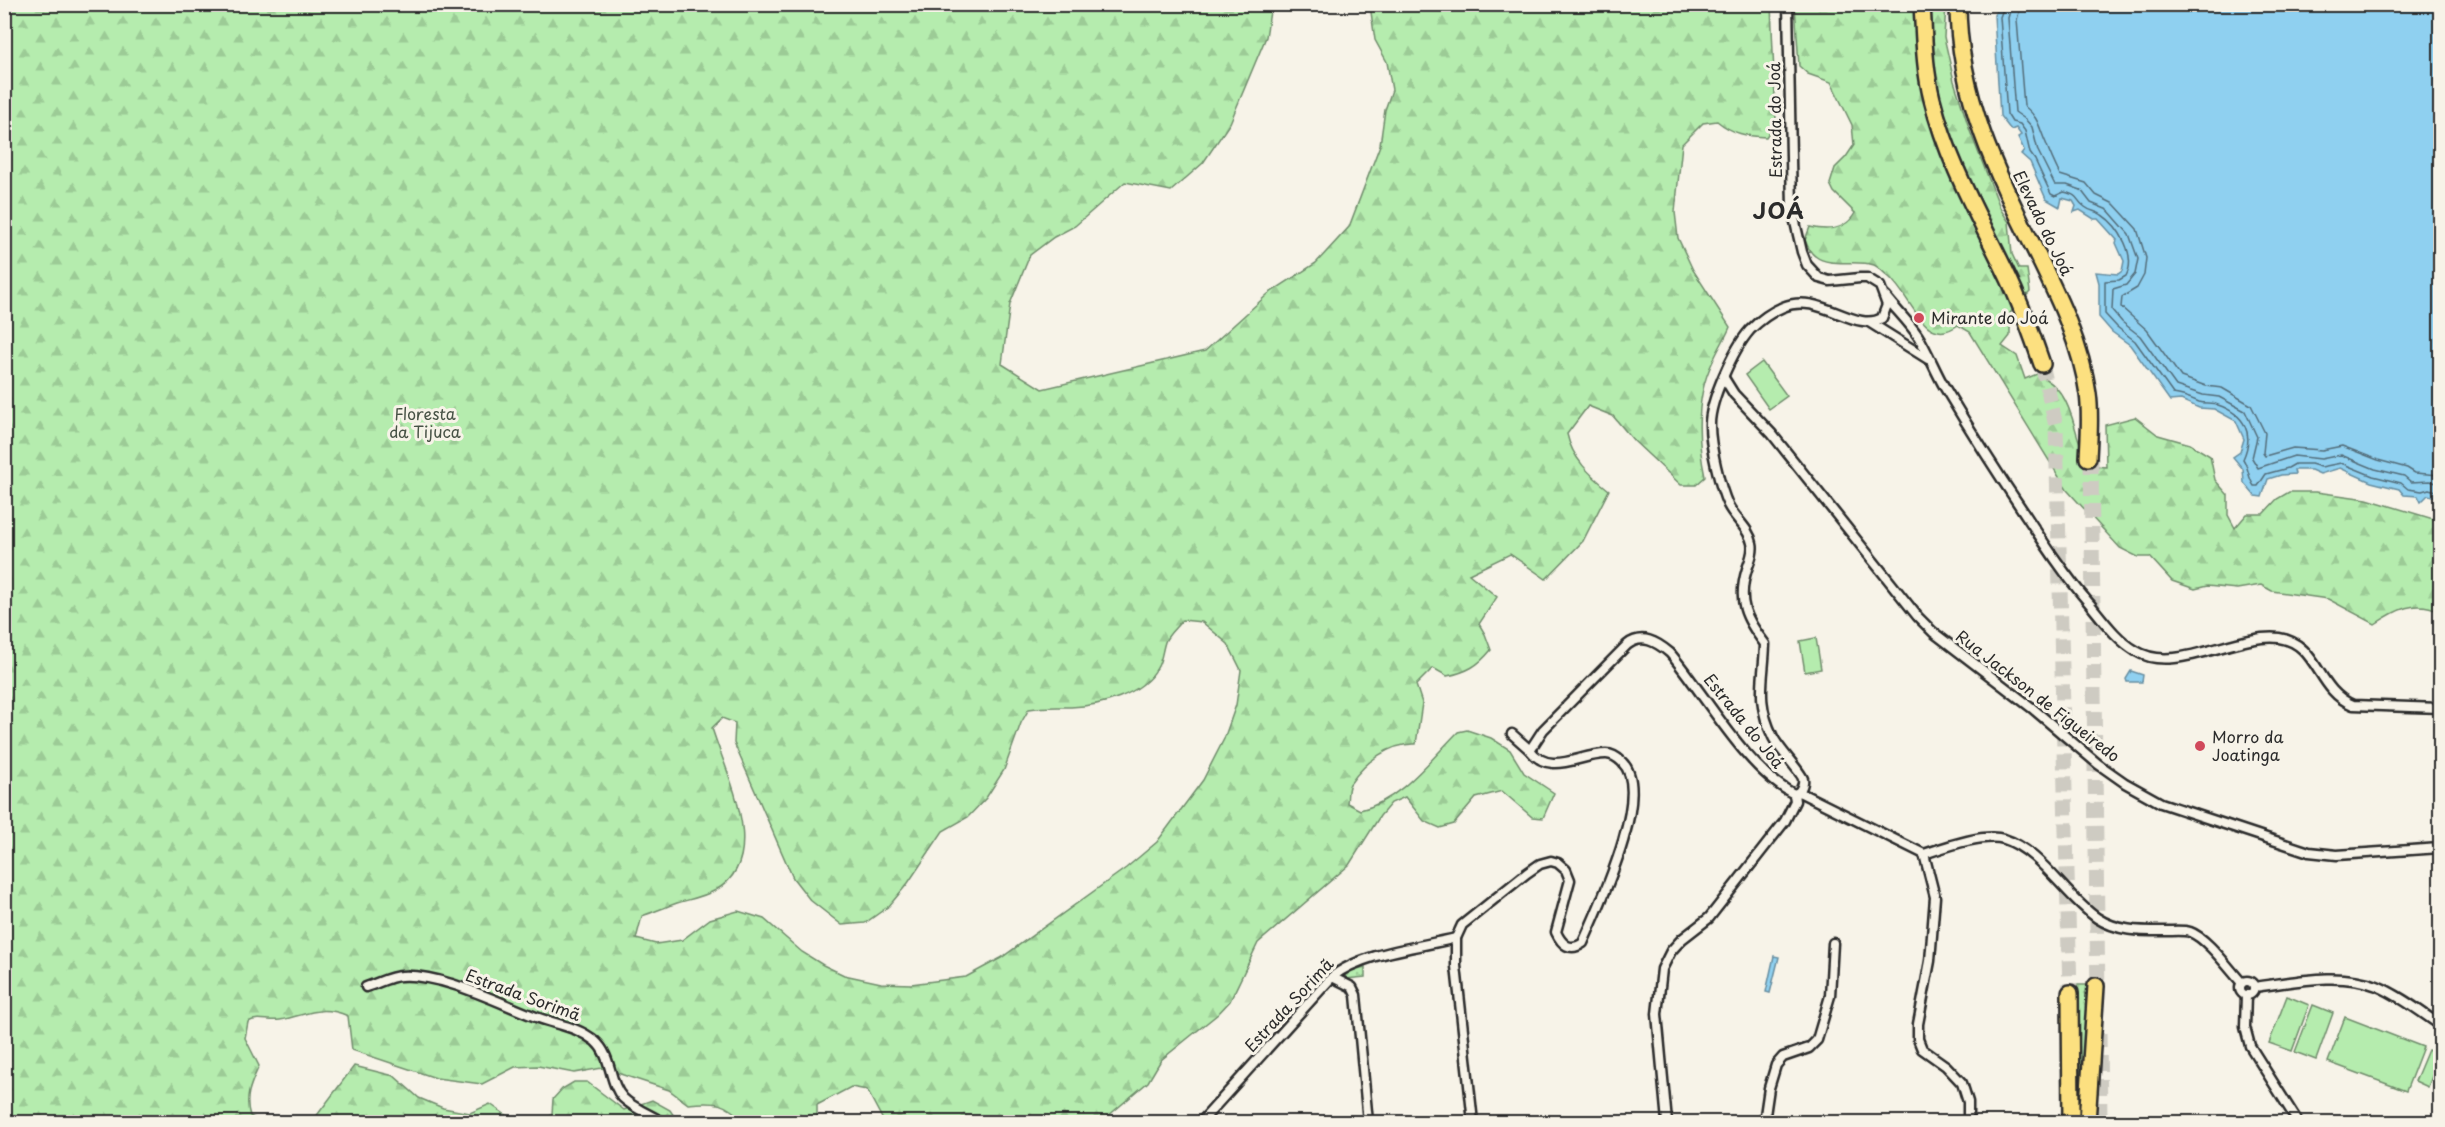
<svg xmlns="http://www.w3.org/2000/svg" width="2445" height="1127" font-family="'Playpen Sans',sans-serif">
<style>
.green{fill:url(#green-dots);stroke:#708c6c;stroke-width:1.5}
.forest{fill:url(#forest-firs);stroke:#708c6c;stroke-width:1.5;fill-rule:evenodd}
.pitch{fill:#b5ecae;stroke:#708c6c;stroke-width:1.5}
.water{fill:#8fd0f0;stroke:#678ea1;stroke-width:1.5}
.lines{fill:none;stroke-linecap:round;stroke-linejoin:round}
.shore{stroke:#536d7a;stroke-width:1.5}
.highway-tunnel{stroke:#cecbc2;stroke-width:15;stroke-dasharray:15 8;stroke-linecap:butt}
.street-casing{stroke:#2b2b2b;stroke-width:13}
.highway-casing{stroke:#2b2b2b;stroke-width:20}
.street{stroke:#f7f3e8;stroke-width:8}
.highway{stroke:#fce080;stroke-width:15}
.poi-dot{fill:#d1495b;stroke:#f7f3e8;stroke-width:2}
.labels{text-anchor:middle;stroke-width:6;stroke-linejoin:round;paint-order:stroke}
.street-label{font-size:16px;fill:#2b2b2b;stroke:#f7f3e8}
.poi-label{font-size:16px;fill:#2b2b2b;stroke:#f7f3e8;text-anchor:start}
.park-label{font-size:16px;fill:#475245;stroke:#f7f3e8}
.district-label{font-size:22px;font-weight:bold;letter-spacing:1.5px;fill:#2b2b2b;stroke:#f7f3e8}
</style>
<defs>
<pattern id="green-dots" width="8" height="8" patternUnits="userSpaceOnUse" patternTransform="scale(1.5)"><rect width="8" height="8" fill="#b5ecae"/><path d="M2 2h.1M6 6h.1" fill="none" stroke="#9ccb96" stroke-width="1.8" stroke-linecap="round"/></pattern>
<pattern id="forest-firs" width="22" height="20" patternUnits="userSpaceOnUse" patternTransform="scale(1.5)"><rect width="22" height="20" fill="#b5ecae"/><path d="M5 1l3.5 6h-7zM16 11l3.5 6h-7z" fill="#9ccb96"/></pattern>
</defs>
<rect width="100%" height="100%" fill="#f7f3e8"/>
<filter id="ink" filterUnits="userSpaceOnUse"><feTurbulence type="fractalNoise" baseFrequency=".0167" numOctaves="2"/><feDisplacementMap in="SourceGraphic" scale="12" xChannelSelector="R" yChannelSelector="G"/><feConvolveMatrix kernelMatrix="1 2 1 2 8 2 1 2 1" color-interpolation-filters="sRGB"/></filter>
<g filter="url(#ink)">
<g class="green">
<polygon points="1365,967 1365,977 1346,979 1345,974 1349,971"/>
<polygon points="2074,985 2091,985 2081,1118 2076,1119"/>
</g>
<g class="forest">
<path d="M5,5H1271L1266,37L1230,123L1203,163L1171,191L1125,182L1075,226L1054,237L1030,255L1010,304L1002,364L1042,389L1205,351L1268,294L1316,263L1349,227L1380,145L1385,110L1392,90L1387,62L1375,40L1370,5H1771L1776,122L1766,137C1746,136 1733,134 1717,121L1703,123L1682,144L1675,212L1678,238L1693,270L1730,327C1725,339 1718,349 1713,361C1695,397 1697,439 1705,477L1696,485H1681L1634,441L1613,416L1588,406L1567,434C1572,458 1590,475 1609,490L1583,541L1546,579L1510,554L1469,574L1497,597L1479,624L1485,634L1491,650C1478,666 1467,672 1447,676L1433,668L1416,685L1422,703L1416,744C1389,743 1365,762 1350,784C1347,789 1348,797 1347,803L1360,810C1400,801 1430,760 1458,732L1467,730L1491,738L1510,750L1524,773L1554,793L1543,818L1532,817L1502,791L1476,798L1454,824L1440,828L1424,821L1405,797L1391,803L1380,816L1349,865L1258,943L1230,1001L1218,1014L1161,1060L1148,1082L1101,1122H884L867,1090L851,1087L817,1105V1122H744C726,1102 715,1101 688,1104L669,1090L602,1068L574,1073L538,1066L515,1067L482,1084L436,1078L352,1050L348,1016C320,1004 307,1015 280,1020C268,1022 260,1016 248,1022L245,1038L259,1066C251,1084 244,1097 250,1116L262,1122H5ZM1182,620L1202,622L1228,644L1241,670L1236,705L1224,739L1203,780L1157,842L1126,868L1001,958L966,977L911,984L881,983L844,975L823,965L802,952L764,919L738,911L710,919L682,940L656,944L636,939L642,916C654,912 665,907 677,903C691,899 703,897 716,890C772,858 725,772 712,728L722,718L735,723L734,743L793,878L810,900L842,925L865,923L889,906L908,883L943,831L968,817L986,798L1004,770L1021,723L1029,709C1044,706 1056,707 1071,707C1100,706 1142,695 1157,668C1162,660 1162,651 1165,642C1168,634 1177,627 1182,620Z"/>
<path d="M1795,5H1946L1944,37L1954,81L1970,131L2001,210L2009,222L2012,254L2019,269H2027L2030,292L2010,313V336L2002,346L2017,356L2025,379L2037,374C2047,379 2056,386 2062,395C2075,414 2075,439 2086,458C2090,465 2098,467 2106,467L2105,425L2135,417L2158,435L2190,444L2210,456L2215,480L2228,495V515L2235,528L2247,514H2263L2277,499L2289,492H2316L2367,499L2440,521V611C2415,599 2396,610 2375,624L2328,599L2272,591L2261,585L2237,589L2207,586L2195,589L2172,581L2150,557H2138L2120,548L2067,490L1970,332L1958,325C1924,350 1912,296 1889,277C1885,274 1879,267 1874,265C1857,259 1830,268 1815,256C1810,253 1807,245 1805,240L1810,227C1827,231 1846,230 1855,213L1834,192L1830,184L1835,168L1846,157L1854,145L1852,125L1831,82L1808,74L1799,66Z"/>
<polygon points="354,1066 394,1076 419,1098 443,1108 470,1113 490,1104 516,1122 312,1122"/>
<polygon points="574,1082 587,1082 624,1110 652,1100 670,1110 678,1122 546,1122 552,1114 553,1099 562,1089"/>
</g>
<g class="pitch">
<polygon points="1762,362 1787,396 1769,409 1745,375"/>
<polygon points="1816,638 1821,669 1805,672 1800,641"/>
<polygon points="2287,996 2309,1005 2292,1051 2269,1043"/>
<polygon points="2313,1005 2333,1013 2316,1060 2295,1052"/>
<polygon points="2345,1017 2423,1047 2406,1091 2328,1062"/>
<polygon points="2428,1050 2440,1055 2428,1087 2415,1081"/>
</g>
<g class="water">
<polygon points="2000,4 2440,5 2440,509 2435,508 2437,497 2428,495 2421,502 2418,496 2404,495 2399,489 2371,482 2340,468 2320,474 2311,470 2294,470 2295,474 2281,475 2268,479 2262,497 2255,496 2244,483 2243,469 2233,457 2240,452 2244,439 2236,421 2214,409 2199,408 2181,400 2170,401 2130,345 2112,332 2099,317 2099,283 2096,272 2118,274 2122,271 2124,261 2116,243 2117,240 2098,219 2094,219 2080,210 2074,212 2076,206 2073,201 2062,198 2060,207 2046,199 2030,162 2021,154 2024,150 2018,137 2021,135 2016,128 2011,130 2000,116 1994,15"/>
<polygon points="2131,671 2143,675 2142,682 2127,682 2126,679"/>
<polygon points="1774,956 1779,957 1770,993 1766,992"/>
</g>
<g class="lines">
<g class="shore">
<path d="M2005,4L2000,17L2007,114L2012,122L2020,124L2025,131L2030,153L2035,160L2051,194L2055,196L2064,192C2081,196 2074,199 2085,207C2091,212 2097,211 2102,215C2119,226 2137,256 2126,276L2119,280L2105,281V314L2117,327L2135,341L2173,394C2182,395 2190,398 2199,402C2206,404 2212,402 2218,405C2244,414 2255,433 2243,459C2249,468 2248,478 2254,486H2258L2266,474L2288,468L2295,464H2311L2321,467L2341,463L2373,476L2401,483L2408,489L2422,491L2429,489L2440,492"/>
<polyline points="2012,4 2008,18 2015,112 2025,119 2032,127 2038,151 2055,185 2067,185 2081,190 2091,203 2108,210 2129,234 2138,259 2135,274 2126,285 2113,289 2112,310 2122,322 2140,336 2176,386 2203,395 2219,397 2245,411 2257,437 2252,458 2258,468 2294,456 2321,459 2341,455 2375,469 2404,476 2411,482 2430,481 2440,484"/>
<path d="M2021,4L2017,20L2024,106C2039,117 2039,128 2046,143C2050,154 2055,165 2060,175L2086,183L2096,195L2114,204L2137,229L2146,258L2144,275L2137,288L2122,297L2121,307L2147,330L2181,377L2206,386L2222,388L2251,405L2265,433L2263,453L2265,456L2293,448L2322,450L2342,446L2378,460L2407,468L2415,473L2440,475"/>
</g>
<g class="highway-tunnel">
<polyline points="2042,364 2056,426 2070,993"/>
<polyline points="2091,458 2098,1000"/>
<polyline points="2099,1033 2100,1122"/>
</g>
<g class="street-casing">
<g id="street">
<path d="M1886,297C1896,310 1909,322 1918,336C1928,352 1935,371 1945,388C1970,430 1996,471 2023,511C2044,543 2064,574 2089,603C2103,620 2117,640 2136,651C2174,675 2236,633 2279,638C2319,644 2316,690 2353,705L2440,708"/>
<polyline points="1869,322 1928,359"/>
<polyline points="1724,378 1734,394 1772,434 1918,617 1933,632 2032,708 2098,764 2125,783 2161,803 2309,852 2337,855 2440,848"/>
<polyline points="1512,734 1530,750"/>
<path d="M1799,792L1924,854C1945,847 1983,833 2004,839C2040,850 2066,897 2097,918C2118,932 2143,931 2167,931C2174,931 2183,930 2190,932C2207,938 2229,969 2242,983"/>
<polyline points="1924,854 1935,897 1930,961 1918,1024 1918,1039 1922,1049 1946,1066 1962,1083 1968,1102 1968,1122"/>
<polyline points="1332,977 1352,987 1356,995 1368,1122"/>
<circle cx="2247" cy="988" r="7"/>
<path d="M366,987C377,984 390,976 401,976C441,973 499,1003 536,1017C557,1025 577,1026 595,1041C613,1057 608,1082 623,1098C633,1108 651,1115 662,1122"/>
<path d="M2254,987C2294,982 2338,971 2377,986C2399,995 2421,1012 2440,1025"/>
<polyline points="2246,995 2245,1027 2250,1046 2298,1122"/>
<path d="M1201,1122L1332,977C1361,953 1420,947 1456,938"/>
<path d="M1473,1122L1456,966V938L1462,925L1527,873L1540,864L1551,861L1558,863L1566,870L1570,880L1556,932C1562,945 1570,952 1583,943C1598,908 1654,792 1622,762C1618,758 1612,754 1606,754C1579,754 1550,777 1530,750L1543,730L1627,645C1642,633 1657,642 1670,653C1705,694 1746,770 1794,794L1799,792C1801,789 1804,784 1803,779C1802,773 1778,748 1773,737C1755,701 1764,680 1765,644C1745,618 1737,601 1747,569C1750,561 1754,551 1752,543C1749,528 1735,519 1728,505C1720,488 1710,445 1710,426C1709,402 1734,348 1750,330C1759,321 1771,312 1783,307C1819,291 1856,334 1882,318L1887,305L1880,286L1867,278H1860L1830,281L1819,278L1807,265L1802,252L1792,209L1788,4"/>
<polyline points="1667,1122 1657,1014 1662,969 1671,951 1682,939 1709,918 1785,821 1795,801 1794,794"/>
<polyline points="1764,1122 1769,1088 1776,1065 1783,1057 1809,1048 1817,1040 1830,996 1833,943"/>
</g>
</g>
<g class="highway-casing">
<g id="highway">
<path d="M1922,4C1924,36 1924,68 1932,99C1948,164 1981,220 2009,279C2022,307 2032,335 2042,364"/>
<path d="M1958,4C1958,95 1997,175 2037,254C2059,299 2081,344 2088,394C2091,415 2089,437 2088,458"/>
<polyline points="2070,993 2071,1122"/>
<polyline points="2087,1122 2096,986"/>
</g>
</g>
<use href="#street" class="street"/>
<use href="#highway" class="highway"/>
</g>
</g>
<g class="poi-dot">
<circle cx="1919" cy="318" r="6"/>
<circle cx="2200" cy="746" r="6"/>
</g>
<g class="labels">
<g class="street-label">
<text transform="translate(1775 120) rotate(-91)" y="6">Estrada do Joá</text>
<text transform="translate(2043 223) rotate(64)" y="6">Elevado do Joá</text>
<text transform="translate(2038 696) rotate(38)" y="6">Rua Jackson de Figueiredo</text>
<text transform="translate(1744 721) rotate(51)" y="6">Estrada do Joá</text>
<text transform="translate(523 995) rotate(20)" y="6">Estrada Sorimã</text>
<text transform="translate(1289 1005) rotate(-47)" y="6">Estrada Sorimã</text>
</g>
<g class="poi-label">
<text x="1931" y="324">Mirante do Joá</text>
<text x="2212" y="743">Morro da<tspan x="2212" dy="18">Joatinga</tspan></text>
</g>
<g class="park-label">
<text x="425" y="420">Floresta<tspan x="425" dy="18">da Tijuca</tspan></text>
</g>
<g class="district-label">
<text x="1779" y="219">JOÁ</text>
</g>
</g>
<rect width="2445" height="1127" fill="none" stroke="#f7f3e8" stroke-width="24"/>
<rect x="12" y="12" width="2421" height="1103" fill="none" stroke="#2b2b2b" stroke-width="2" filter="url(#ink)"/>
</svg>
